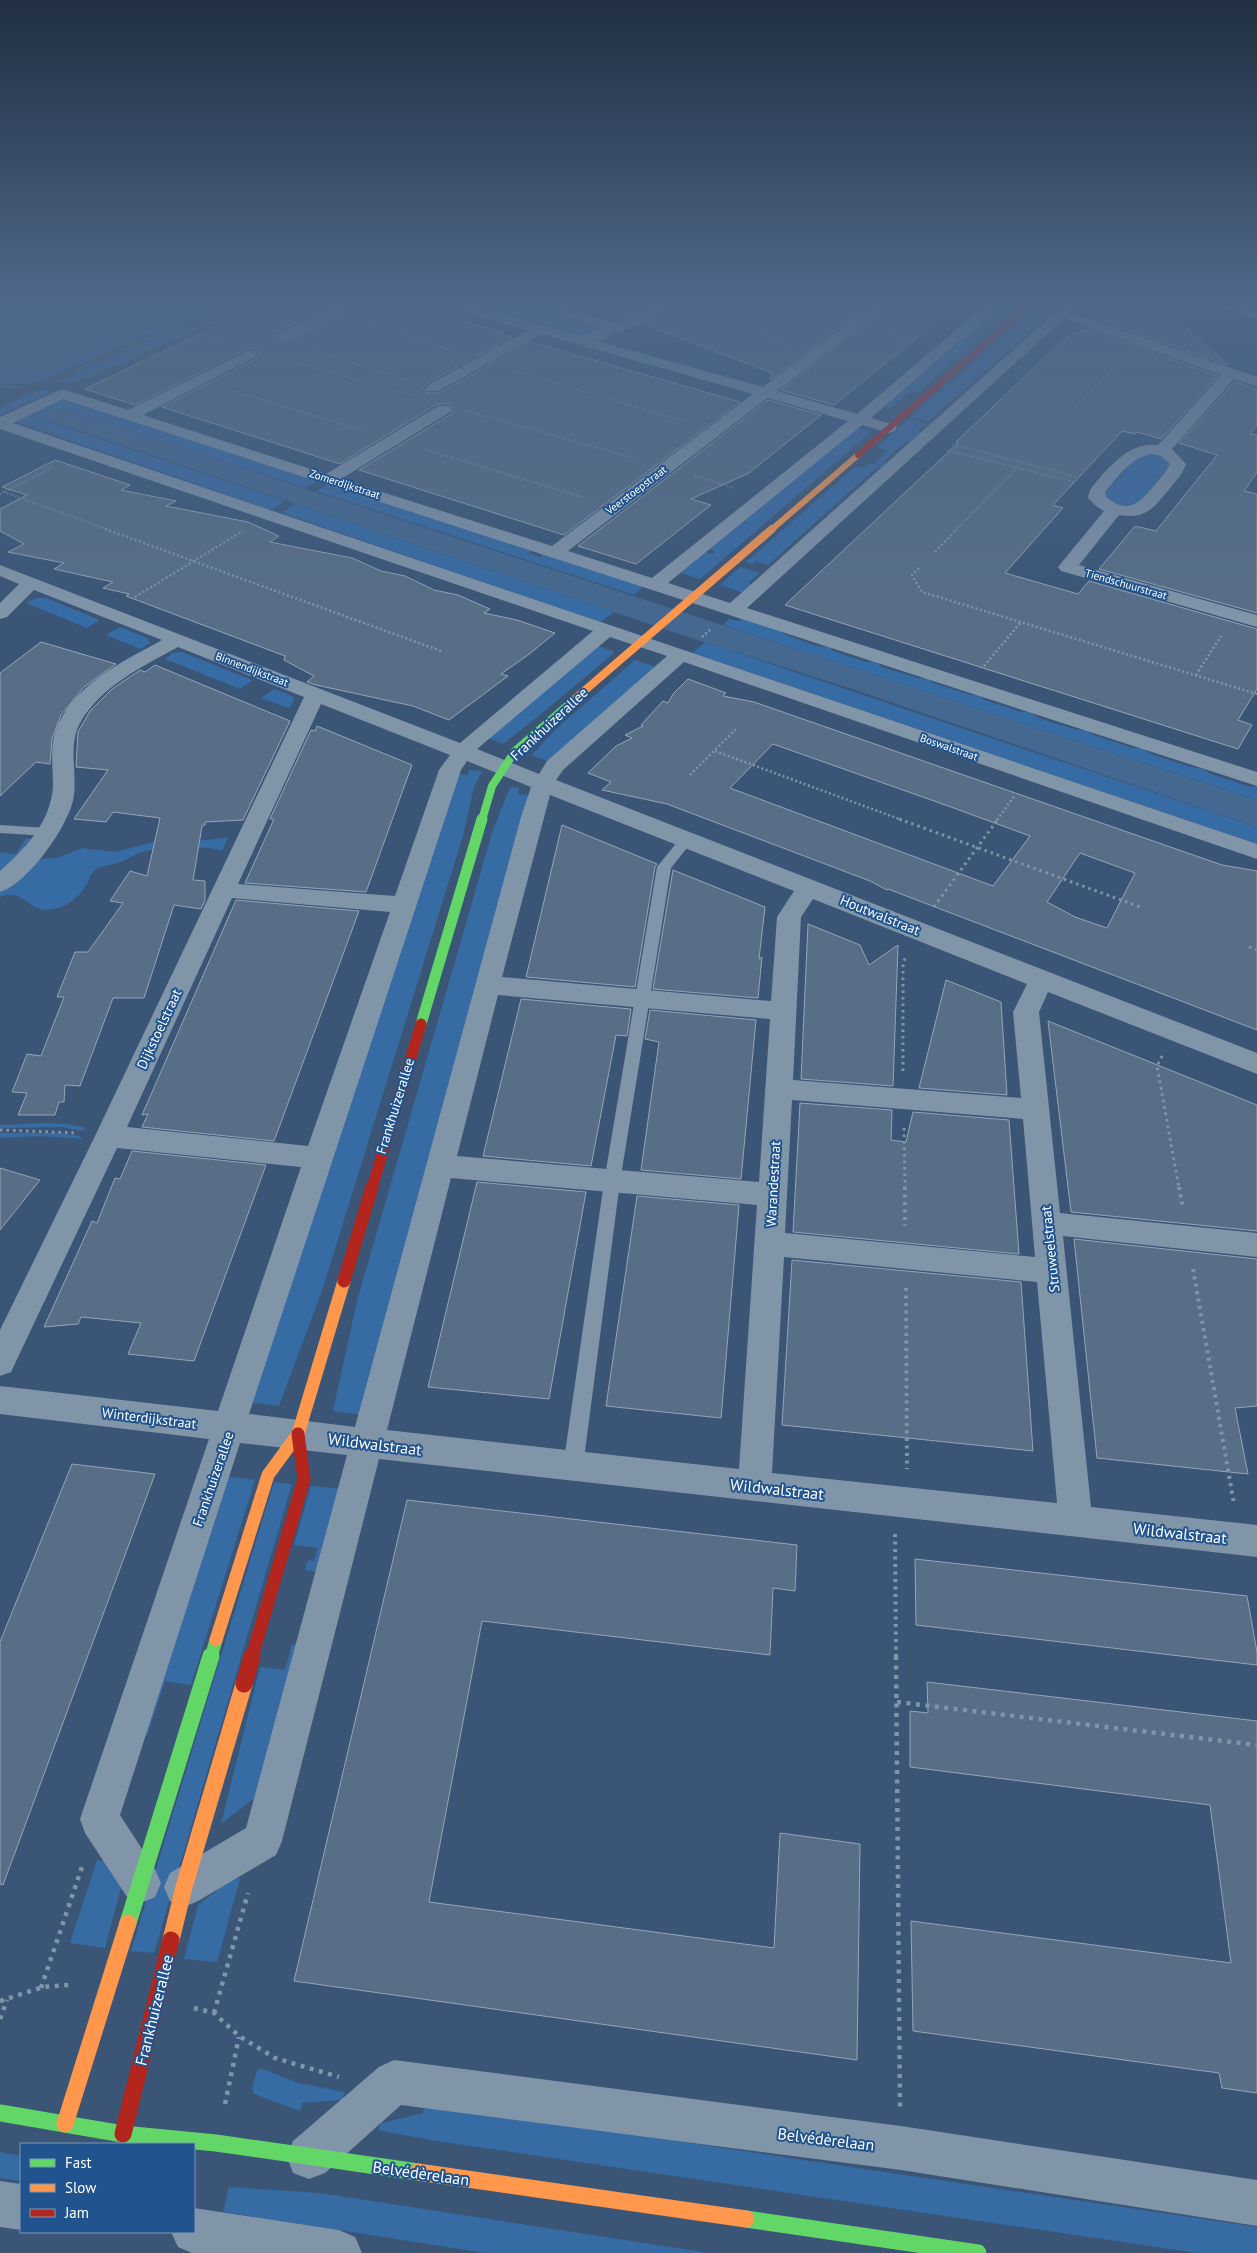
<svg xmlns="http://www.w3.org/2000/svg" width="1257" height="2253" font-family="'PT Sans',sans-serif">
<style>
.green{fill:#366ba4}
.water{fill:#446890}
.building{fill:#586e87;stroke:#96a5b7;fill-rule:evenodd}
.lines{fill:none;stroke-linecap:round;stroke-linejoin:round}
.path-far4{stroke:#8195a9;stroke-width:2;stroke-dasharray:1 2;stroke-linecap:butt}
.path-far3{stroke:#8195a9;stroke-width:2.5;stroke-dasharray:2 2.5;stroke-linecap:butt}
.path-far2{stroke:#8195a9;stroke-width:3;stroke-dasharray:2.5 4;stroke-linecap:butt}
.path-far1{stroke:#8195a9;stroke-width:4;stroke-dasharray:3 4.5;stroke-linecap:butt}
.path{stroke:#8195a9;stroke-width:4.5;stroke-dasharray:4 5.5;stroke-linecap:butt}
.lane{fill:#8195a9;fill-rule:evenodd}
.street{fill:#8195a9;fill-rule:evenodd}
.fast-far3{stroke:#63d668;stroke-width:8}
.fast-far2{stroke:#63d668;stroke-width:11}
.fast-far1{stroke:#63d668;stroke-width:13}
.fast{stroke:#63d668;stroke-width:17}
.slow-far3{stroke:#ff974d;stroke-width:6}
.slow-far2{stroke:#ff974d;stroke-width:8}
.slow-far1{stroke:#ff974d;stroke-width:13}
.slow{stroke:#ff974d;stroke-width:17}
.jam-far3{stroke:#b3261e;stroke-width:6}
.jam-far2{stroke:#b3261e;stroke-width:11}
.jam-far1{stroke:#b3261e;stroke-width:13}
.jam{stroke:#b3261e;stroke-width:17}
.labels{text-anchor:middle;stroke-width:4;stroke-linejoin:round;paint-order:stroke}
.far-street-label{font-size:11px;fill:#fff;stroke:#21548e}
.street-label{font-size:14px;fill:#fff;stroke:#21548e}
.near-street-label{font-size:16px;fill:#fff;stroke:#21548e}
</style>
<rect width="100%" height="100%" fill="#3a5576"/>
<g class="green">
<polygon points="28,302 46,302 0,337 0,322"/>
<polygon points="206,302 223,302 39,382 23,384 0,384 0,378 28,378 41,375"/>
<path d="M489,302H517L519,306V302H528L593,327L597,325L601,329L582,336L566,333L568,331L499,312L513,311L517,308C508,311 501,311 492,307Z"/>
<polygon points="1003,302 1016,304 994,326 918,392 910,391 888,410 886,410 888,407 880,406"/>
<polygon points="1034,312 1052,316 1047,320 1042,320 930,420 934,423 911,417 1010,330"/>
<polygon points="175,330 185,333 69,384 60,381"/>
<polygon points="41,389 52,392 0,415 0,408"/>
<polygon points="60,400 66,400 317,481 306,488 67,411 60,410 43,415 42,417 53,423 285,501 272,509 268,509 16,422"/>
<polygon points="909,419 930,425 925,425 918,431 922,433 911,443 905,442 883,462 887,464 885,466 874,463 888,451 877,447"/>
<polygon points="854,427 871,432 700,579 681,573 706,552 712,554 715,552 710,549"/>
<polygon points="1147,453 1163,456 1170,465 1142,500 1134,505 1122,506 1107,501 1104,494 1137,456"/>
<polygon points="869,463 884,467 882,469 876,468 768,565 756,561 752,564 746,562 855,467 864,468"/>
<polygon points="329,484 533,550 529,553 540,557 545,553 644,586 634,595 316,491"/>
<polygon points="295,504 614,612 601,622 282,513"/>
<polygon points="740,567 760,573 748,583 754,585 744,593 720,585"/>
<polygon points="36,598 46,598 100,620 87,628 26,603"/>
<polygon points="743,617 781,630 784,634 817,646 830,647 833,651 866,662 875,661 882,667 918,678 929,679 933,683 971,695 977,694 985,700 1022,712 1029,712 1039,718 1077,730 1086,730 1093,735 1133,748 1142,748 1151,754 1191,767 1204,769 1209,773 1250,787 1257,786 1257,800 723,625 729,619 739,621"/>
<polygon points="120,627 147,638 150,643 140,649 106,635"/>
<polygon points="705,642 1257,827 1257,844 693,653"/>
<polygon points="595,645 615,652 545,711 503,744 486,737"/>
<polygon points="182,652 252,680 252,681 240,689 165,659 172,653"/>
<polygon points="635,660 656,667 550,762 532,755 555,730"/>
<polygon points="274,689 294,697 291,707 288,708 261,698"/>
<polygon points="469,770 482,771 474,787 463,836 322,1291 279,1406 248,1402 455,774 468,775"/>
<polygon points="510,787 519,788 518,794 531,795 364,1415 333,1411 357,1301 492,833"/>
<path d="M70,804H72L60,831L40,859L57,858L82,848L115,852L157,841L207,840L228,837L222,851C209,845 155,847 142,852C133,855 126,860 118,863C109,866 99,865 93,872C90,875 89,878 88,882C83,893 71,904 60,907C27,919 29,887 0,897V892Z"/>
<polygon points="26,838 33,839 0,875 0,852 16,854"/>
<polygon points="43,1123 67,1124 87,1128 81,1131 62,1127 0,1128 0,1125"/>
<polygon points="0,1133 57,1133 80,1136 82,1139 40,1136 0,1138"/>
<polygon points="224,1476 255,1480 191,1685 165,1681 147,1736 138,1735"/>
<polygon points="274,1482 292,1484 154,1953 131,1951"/>
<polygon points="311,1486 344,1489 322,1573 305,1570 308,1560 314,1561 318,1548 294,1545"/>
<polygon points="292,1644 302,1645 255,1798 221,1824 260,1667 285,1670"/>
<polygon points="97,1860 104,1861 121,1888 105,1948 70,1943"/>
<polygon points="233,1878 240,1879 217,1962 184,1959 198,1905"/>
<polygon points="260,2068 298,2083 345,2092 342,2100 302,2103 300,2111 254,2094 252,2089 257,2070"/>
<polygon points="425,2104 1257,2227 1257,2253 1197,2253 430,2140 378,2130 381,2123 423,2113"/>
<polygon points="0,2152 21,2156 21,2181 0,2178"/>
<polygon points="229,2187 320,2193 710,2253 485,2253 223,2212"/>
</g>
<g class="water">
<polygon points="0,302 28,302 0,322"/>
<polygon points="46,302 206,302 41,375 28,378 0,378 0,337"/>
<polygon points="60,410 89,418 1257,800 1257,827 855,690 670,631 43,418 46,412"/>
</g>
<g class="building">
<polygon points="266,302 342,302 277,332 274,337 283,343 363,307 366,302 398,302 504,333 502,334 512,337 427,383 423,388 428,393 439,393 531,342 740,402 564,535 359,470 451,414 454,408 450,404 437,404 340,464 162,407 256,359 259,353 255,349 249,348 135,405 85,389"/>
<polygon points="592,302 662,302 625,317 592,305"/>
<polygon points="688,302 873,302 770,380 772,373 643,324 685,307"/>
<polygon points="894,302 961,302 834,405 781,390"/>
<polygon points="1085,302 1157,302 1228,365 1103,322 1114,317 1085,307"/>
<polygon points="1087,329 1218,376 1161,439 1137,432 1135,434 1122,431 1053,505 1063,508 1005,573 1078,594 1089,581 1257,629 1257,689 1238,720 1252,725 1238,749 785,605 958,443 956,442 1039,363 1066,338"/>
<polygon points="1235,381 1257,390 1257,425 1250,434 1257,435 1257,472 1244,491 1257,494 1257,613 1099,569 1135,526 1156,531 1217,455 1179,443"/>
<polygon points="768,400 821,415 749,473 691,499 711,505 636,564 578,546"/>
<polygon points="55,460 130,485 121,490 176,501 166,506 248,522 279,536 270,542 352,558 381,571 405,576 434,590 458,595 490,609 484,613 517,620 555,633 528,655 501,674 508,676 449,720 413,706 316,685 307,682 314,676 284,660 285,656 126,596 129,594 103,588 113,582 54,569 64,563 8,552 24,544 0,531 0,509 27,495 2,487"/>
<polygon points="41,642 116,664 84,687 61,715 52,739 50,764 36,762 0,796 0,673"/>
<polygon points="155,665 290,721 243,820 205,822 205,825 202,826 193,880 205,881 205,900 201,909 174,905 144,998 113,998 80,1086 65,1085 64,1102 59,1102 55,1115 18,1115 27,1093 12,1092 27,1054 41,1056 64,997 57,997 75,952 88,952 123,903 110,901 130,871 147,876 160,818 113,812 106,822 74,819 108,770 76,767 78,732 90,711 112,689 140,670 145,672"/>
<path d="M688,679L726,693L723,696L754,702L1222,865L1257,871V1030L888,889L887,890L870,881L667,804L602,790L611,782L588,773L616,746L632,738L625,735L643,726L641,725L663,701L668,703L673,694ZM773,744L951,807L1030,836L993,886L730,788ZM1080,853L1135,873L1107,928L1075,917L1047,902Z"/>
<polygon points="317,726 412,765 366,892 245,883 274,819 270,819 311,730 315,731"/>
<polygon points="562,825 657,864 655,867 635,987 526,977"/>
<polygon points="673,870 765,907 759,959 762,957 758,998 653,989"/>
<polygon points="236,900 359,911 274,1141 142,1127 148,1114 142,1115"/>
<polygon points="808,924 860,945 869,965 898,945 893,1086 801,1079"/>
<polygon points="946,980 1001,1002 1007,1095 919,1088"/>
<polygon points="521,999 631,1009 627,1036 616,1035 591,1166 483,1156"/>
<polygon points="650,1010 756,1020 741,1179 641,1170 659,1042 645,1039"/>
<polygon points="1048,1021 1257,1105 1257,1231 1071,1212"/>
<polygon points="800,1103 892,1110 891,1140 906,1142 913,1112 1009,1120 1019,1254 793,1232"/>
<polygon points="132,1151 266,1165 194,1361 128,1354 141,1323 81,1317 78,1324 44,1327 92,1221 97,1223 115,1178 120,1179"/>
<polygon points="0,1168 40,1180 0,1230"/>
<polygon points="477,1182 586,1192 549,1399 428,1387"/>
<polygon points="637,1196 739,1205 721,1418 606,1406"/>
<polygon points="1074,1239 1257,1259 1257,1406 1235,1408 1248,1474 1097,1458"/>
<polygon points="792,1260 1021,1282 1033,1451 782,1425"/>
<polygon points="72,1464 155,1474 3,1885 0,1884 0,1642"/>
<polygon points="407,1500 797,1545 795,1591 773,1588 770,1655 482,1621 429,1902 774,1948 780,1833 860,1844 857,2060 294,1981"/>
<polygon points="915,1559 1247,1596 1257,1652 1257,1665 916,1625"/>
<polygon points="927,1682 1257,1721 1257,2093 1222,2088 1219,2073 913,2031 911,1921 1231,1963 1210,1805 910,1767 910,1711 928,1713"/>
</g>
<g class="lines">
<g class="path-far4">
<polyline points="795,302 830,314"/>
<polyline points="701,313 789,345"/>
<polyline points="205,315 254,331"/>
<polyline points="366,324 450,350"/>
<polyline points="173,327 223,342"/>
<polyline points="883,332 913,342"/>
<polyline points="312,350 411,381"/>
<polyline points="287,360 410,395"/>
<polyline points="516,371 685,421"/>
<polyline points="71,373 233,302"/>
<polyline points="88,377 256,302"/>
<polyline points="0,386 19,387"/>
<polyline points="230,390 363,431"/>
<polyline points="467,411 637,459"/>
<polyline points="1072,411 1122,360"/>
<polyline points="952,444 1077,477"/>
<polyline points="424,449 585,498"/>
<polyline points="947,450 1074,482"/>
<polyline points="695,476 735,488"/>
<polyline points="4,492 109,530"/>
<polyline points="0,494 53,467"/>
<polyline points="956,530 1022,462"/>
</g>
<g class="path-far3">
<polyline points="105,529 441,651"/>
<polyline points="935,552 957,529"/>
<polyline points="919,568 912,575 922,592 1257,694"/>
<polyline points="135,597 243,531"/>
<polyline points="702,637 712,628"/>
<polyline points="984,666 1021,622"/>
<polyline points="1196,675 1221,636"/>
<polyline points="715,751 902,820"/>
<polyline points="690,775 736,729"/>
<polyline points="997,820 1015,795"/>
</g>
<g class="path-far2">
<polyline points="899,819 1143,908"/>
<polyline points="934,907 998,819"/>
<polyline points="1249,947 1257,950"/>
<polyline points="1162,1056 1157,1066 1179,1188"/>
<polyline points="903,1071 903,964 906,956"/>
<polyline points="904,1128 905,1188"/>
<polyline points="0,1130 77,1133"/>
</g>
<g class="path-far1">
<polyline points="905,1187 905,1226"/>
<polyline points="1179,1187 1183,1209"/>
<polyline points="1193,1269 1234,1504"/>
<polyline points="906,1288 907,1469"/>
<polyline points="895,1534 896,1657"/>
</g>
<g class="path">
<polyline points="896,1656 900,2108"/>
<polyline points="897,1702 1257,1745"/>
<polyline points="41,1988 83,1864"/>
<polyline points="0,2001 43,1987 69,1985"/>
<polyline points="194,2008 214,2013 239,2036 275,2058 339,2077"/>
<polyline points="214,2013 248,1893"/>
<polyline points="0,2019 7,2000"/>
<polyline points="225,2104 239,2037"/>
</g>
<g class="lane">
<polygon points="0,825 47,828 54,832 47,836 0,833"/>
<polygon points="687,835 694,839 671,868 620,1182 583,1467 580,1473 573,1476 566,1473 563,1467 604,1182 657,867 682,836"/>
</g>
<g class="street">
<polygon points="346,302 364,302 362,305 288,340 283,341 276,337 278,334"/>
<path d="M438,302H460L582,336L600,329L538,305L536,302H555L613,324L667,302H686L684,305L597,341L763,387L876,302H892L777,391L857,414L989,302H1004L871,418L895,425L897,428L895,431L889,433L862,425L668,583L730,603L1067,302H1082L747,608L1257,772V786L63,399L13,423L1257,844V859L684,662L563,770L556,780L1257,1053V1074L1048,992L1039,1012L1060,1213L1257,1233V1257L1063,1236L1091,1507L1257,1525V1557L379,1459L282,1841L276,1855L198,1901L184,1907L170,1901L164,1887L170,1873L246,1828L347,1455L240,1443L120,1815L155,1869L161,1883L155,1897L141,1903L127,1897L85,1833L80,1819L209,1439L0,1414V1386L218,1411L301,1167L117,1148L11,1372L0,1376V1330L95,1136L304,697L178,647C142,667 101,686 80,723C68,746 77,771 74,795C71,823 28,884 0,892V871C25,849 51,822 53,786C53,769 50,750 55,733C70,686 122,662 162,640L34,590L7,617L0,619V603L19,584L0,576V565L460,743L593,631L0,429V417L62,389L128,410L250,350L255,351L257,354L255,357L143,415L326,474L438,406H450L452,409L450,412L341,479L552,546L753,394L542,334L438,391H428L425,388L428,385L528,330L440,305ZM768,398L848,421L652,578L568,551ZM610,637L667,656L547,761L539,774L477,749ZM321,704L450,755L439,770L395,896L238,884ZM467,761L531,787L521,817L355,1427L249,1414L461,770ZM550,795L794,891L777,917L771,1001L502,977ZM232,898L390,912L308,1146L127,1127ZM813,899L1027,984L1013,1012L1021,1098L793,1080L801,917ZM498,995L770,1019L759,1182L457,1156ZM792,1100L1023,1119L1035,1257L785,1233ZM451,1178L757,1205L739,1469L387,1430ZM784,1257L1037,1282L1057,1503L772,1473Z"/>
<polygon points="1211,302 1231,302 1257,310 1257,319 1213,305"/>
<path d="M1075,314L1257,377V387L1234,379L1172,449L1186,464C1183,473 1177,480 1171,487C1155,506 1147,520 1119,515L1079,565L1257,615V627L1061,571L1058,567L1104,511L1096,506L1088,498C1089,488 1096,483 1102,475C1117,459 1133,442 1158,445L1221,375L1070,321L1068,318L1070,315ZM1152,454L1161,456L1170,464C1167,471 1161,477 1156,483C1141,502 1129,516 1106,497L1105,492C1118,477 1131,457 1152,454Z"/>
<polygon points="394,2060 901,2126 1257,2180 1257,2226 901,2170 401,2105 325,2173 309,2179 293,2173 287,2157 293,2141 379,2067"/>
<polygon points="0,2181 21,2184 21,2230 0,2227"/>
<polygon points="194,2208 339,2230 355,2237 362,2253 192,2253 178,2247 171,2232 194,2232"/>
</g>
<polyline class="fast-far3" points="482,820 492,786 515,751 576,698"/>
<polyline class="fast-far2" points="421,1024 482,819"/>
<polyline class="fast-far1" points="211,1657 216,1640"/>
<g class="fast">
<polyline points="128,1923 211,1656"/>
<polyline points="0,2113 123,2134 216,2143 418,2172"/>
<polyline points="746,2219 978,2253"/>
</g>
<polyline class="slow-far3" points="771,530 858,455"/>
<polyline class="slow-far2" points="576,698 772,529"/>
<polyline class="slow-far1" points="216,1640 268,1475 298,1434 344,1281"/>
<g class="slow">
<polyline points="171,1940 184,1887 244,1684"/>
<polyline points="65,2124 128,1923"/>
<polyline points="418,2172 746,2219"/>
</g>
<polyline class="jam-far3" points="858,455 1033,302"/>
<polyline class="jam-far2" points="372,1188 421,1024"/>
<g class="jam-far1">
<polyline points="344,1281 372,1187"/>
<polyline points="252,1657 304,1479 298,1434"/>
</g>
<g class="jam">
<polyline points="244,1684 252,1656"/>
<polyline points="123,2134 171,1940"/>
</g>
</g>
<linearGradient id="sky" x2="0" y2="1"><stop stop-color="#202f41"/><stop offset="0.49" stop-color="#4f688a"/><stop offset="1" stop-color="#4f688a" stop-opacity="0"/></linearGradient>
<rect width="1257" height="617" fill="url(#sky)"/>
<g class="labels">
<g class="far-street-label">
<text transform="translate(345 484) rotate(18)" y="4">Zomerdijkstraat</text>
<text transform="translate(636 490) rotate(-37)" y="4">Veerstoepstraat</text>
<text transform="translate(1126 584) rotate(16)" y="4">Tiendschuurstraat</text>
<text transform="translate(252 669) rotate(21)" y="4">Binnendijkstraat</text>
<text transform="translate(949 747) rotate(19)" y="4">Boswalstraat</text>
</g>
<g class="street-label">
<text transform="translate(549 724) rotate(-43)" y="5">Frankhuizerallee</text>
<text transform="translate(880 915) rotate(22)" y="5">Houtwalstraat</text>
<text transform="translate(159 1029) rotate(-65)" y="5">Dijkstoelstraat</text>
<text transform="translate(395 1106) rotate(-73)" y="5">Frankhuizerallee</text>
<text transform="translate(773 1184) rotate(-87)" y="5">Warandestraat</text>
<text transform="translate(1050 1249) rotate(-96)" y="5">Struweelstraat</text>
<text transform="translate(149 1418) rotate(7)" y="5">Winterdijkstraat</text>
<text transform="translate(213 1479) rotate(-71)" y="5">Frankhuizerallee</text>
</g>
<g class="near-street-label">
<text transform="translate(375 1444) rotate(7)" y="6">Wildwalstraat</text>
<text transform="translate(777 1489) rotate(6)" y="6">Wildwalstraat</text>
<text transform="translate(1180 1533) rotate(6)" y="6">Wildwalstraat</text>
<text transform="translate(154 2010) rotate(-76)" y="6">Frankhuizerallee</text>
<text transform="translate(826 2139) rotate(7)" y="6">Belvédèrelaan</text>
<text transform="translate(421 2173) rotate(8)" y="6">Belvédèrelaan</text>
</g>
</g>
<rect x="20" y="2143" width="175" height="90" fill="#21548e" stroke="#7a98bb"/>
<rect x="30" y="2159" width="25" height="8" fill="#63d668" stroke="#7a98bb"/>
<text x="65" y="2168" font-size="15" fill="#ffffff">Fast</text>
<rect x="30" y="2184" width="25" height="8" fill="#ff974d" stroke="#7a98bb"/>
<text x="65" y="2193" font-size="15" fill="#ffffff">Slow</text>
<rect x="30" y="2209" width="25" height="8" fill="#b3261e" stroke="#7a98bb"/>
<text x="65" y="2218" font-size="15" fill="#ffffff">Jam</text>
</svg>
